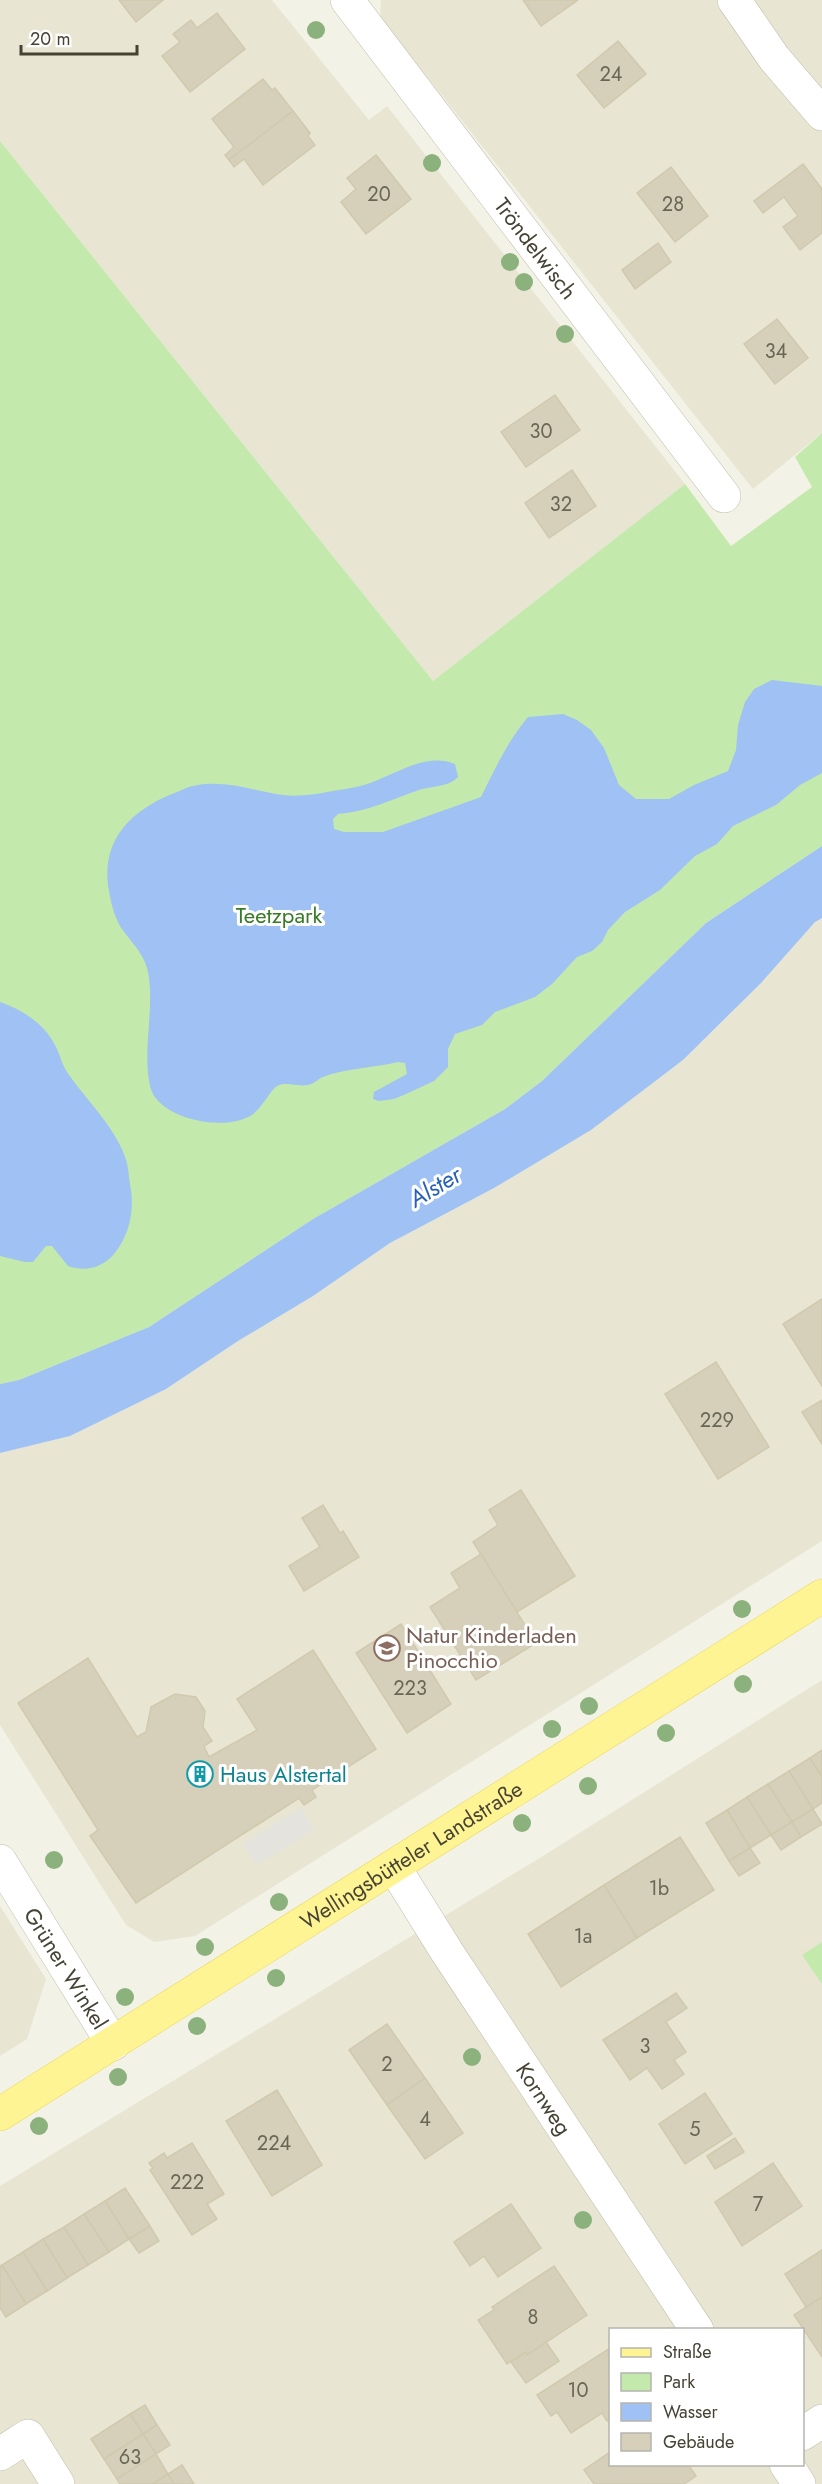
<svg xmlns="http://www.w3.org/2000/svg" width="822" height="2484" font-family="Jost,sans-serif">
<style>
.residential{fill:#e8e5d3;fill-rule:evenodd}
.green{fill:#c3eaac}
.parking{fill:#e4e3de}
.water{fill:#9fc1f3}
.building{fill:#d6d0ba;stroke:#d1c9ad;stroke-width:1.5}
.lines{fill:none;stroke-linecap:round;stroke-linejoin:round}
.minor-casing{stroke:#bfbca8;stroke-width:34}
.major-casing{stroke:#e8d95f;stroke-width:34}
.minor{stroke:#fff;stroke-width:33}
.major{stroke:#fff493;stroke-width:33}
.tree{fill:#8bb17c}
.labels{text-anchor:middle;stroke-width:6;stroke-linejoin:round;paint-order:stroke}
.number-label{font-size:20px;fill:#6a6656}
.street-label{font-size:22px;fill:#464335;stroke:#fff}
.park-label{font-size:22px;fill:#367b25;stroke:#fff}
.education-label{font-size:22px;fill:#785e54;stroke:#fff;text-anchor:start}
.culture-label{font-size:22px;fill:#0d838f;stroke:#fff;text-anchor:start}
.water-label{font-size:24px;font-style:italic;fill:#2961b7;stroke:#fff}
</style>
<rect width="100%" height="100%" fill="#f3f2e6"/>
<g class="residential">
<polygon points="0,0 272,0 369,120 387,106 685,484 433,681 0,141"/>
<polygon points="381,0 822,0 822,433 753,489 380,17"/>
<polygon points="822,918 822,1541 195,1936 154,1942 126,1925 0,1725 0,1453 70,1436 166,1389 238,1341 313,1296 390,1243 494,1188 591,1130 683,1060 732,1012 815,922"/>
<path d="M822,1680V2484H0V2186L543,1856ZM610,2330H802V2464H610Z"/>
<polygon points="0,1906 46,1979 27,2039 0,2056"/>
</g>
<g class="green">
<polygon points="0,141 433,681 685,484 731,546 812,487 795,457 822,433 822,846 706,923 542,1081 505,1109 313,1219 149,1327 19,1380 0,1384"/>
<polygon points="822,1942 822,1984 802,1955"/>
</g>
<polygon class="parking" points="301,1808 314,1830 257,1865 243,1844"/>
<g class="water">
<path d="M772,680L822,686V773L800,785L776,805L733,826L717,844L695,856L660,890L625,912L608,930L602,942L592,951L577,957L552,984L535,997L495,1012L482,1025L455,1034L448,1049V1067L434,1081L406,1094L394,1099L379,1101L373,1099L374,1092L407,1074L405,1063L398,1062C374,1068 345,1068 323,1077C318,1079 315,1083 311,1084C301,1088 289,1082 279,1085C270,1088 263,1110 248,1117C222,1131 157,1119 150,1086C142,1048 155,1009 148,972C145,954 129,940 120,926C114,915 111,903 109,891C100,843 128,812 172,794C179,792 186,787 193,786C223,779 254,791 283,795C298,797 318,794 333,791C343,789 354,788 364,785C392,777 425,751 455,764L458,777C449,787 431,786 419,790C393,799 366,812 338,814L333,819L334,829L344,832H383L481,797C495,769 507,742 528,717L563,714L577,720L591,730L604,748L619,785L636,799H669L694,785L728,771L736,750L738,725L745,702L754,689Z"/>
<polygon points="822,846 822,918 815,922 761,983 683,1060 591,1130 494,1188 390,1243 313,1296 238,1341 166,1389 70,1436 0,1453 0,1384 19,1380 149,1327 313,1219 505,1109 542,1081 706,923"/>
<path d="M0,1002C23,1010 45,1024 56,1047C61,1057 62,1066 69,1075C88,1102 118,1130 127,1163C129,1172 129,1181 131,1190C134,1213 129,1236 114,1254C102,1268 85,1272 68,1266L52,1246H46L33,1262H25L0,1256Z"/>
</g>
<g class="building">
<polygon points="119,0 163,0 136,22"/>
<polygon points="523,0 578,0 541,26"/>
<polygon points="217,13 245,49 190,92 162,56 180,42 173,34 191,20 197,28"/>
<polygon points="618,41 646,74 604,108 577,75"/>
<polygon points="263,79 272,90 275,88 293,111 229,160 225,155 234,147 212,119"/>
<polygon points="293,111 310,133 308,136 315,145 263,185 244,159 234,167 229,160"/>
<polygon points="376,155 411,199 366,234 341,202 356,189 347,178"/>
<polygon points="803,164 822,189 822,233 800,250 783,227 798,216 784,197 763,213 754,201"/>
<polygon points="671,167 708,216 675,242 637,193"/>
<polygon points="658,243 671,262 635,289 622,270"/>
<polygon points="777,319 808,358 775,384 744,344"/>
<polygon points="555,395 580,430 526,467 501,432"/>
<polygon points="572,470 596,506 549,538 525,503"/>
<polygon points="822,1299 822,1386 783,1324"/>
<polygon points="716,1362 769,1447 718,1479 665,1394"/>
<polygon points="822,1400 822,1444 802,1412"/>
<polygon points="521,1490 575,1576 517,1612 473,1542 498,1525 489,1510"/>
<polygon points="323,1505 340,1533 343,1531 359,1557 304,1591 289,1566 320,1547 302,1518"/>
<polygon points="481,1554 536,1643 476,1680 430,1607 460,1588 451,1573"/>
<polygon points="401,1624 451,1704 407,1733 356,1653"/>
<polygon points="313,1650 376,1749 312,1790 316,1797 304,1805 299,1798 136,1903 90,1836 98,1830 18,1703 88,1658 137,1737 146,1732 151,1707 175,1694 196,1697 205,1711 203,1727 212,1741 204,1746 209,1757 257,1730 237,1699"/>
<polygon points="822,1750 822,1777 810,1758"/>
<polygon points="810,1758 822,1777 822,1803 813,1809 789,1771"/>
<polygon points="789,1771 813,1809 792,1822 768,1784"/>
<polygon points="768,1784 792,1822 771,1835 747,1797"/>
<polygon points="747,1797 771,1835 750,1848 727,1810"/>
<polygon points="813,1809 822,1824 801,1837 792,1822"/>
<polygon points="727,1810 750,1848 729,1861 706,1823"/>
<polygon points="792,1822 801,1837 781,1850 771,1835"/>
<polygon points="680,1837 714,1890 637,1938 604,1885"/>
<polygon points="750,1848 760,1863 739,1876 729,1861"/>
<polygon points="604,1885 637,1938 561,1987 528,1934"/>
<polygon points="676,1993 687,2008 666,2022 686,2052 674,2060 684,2074 662,2089 647,2068 630,2080 603,2040"/>
<polygon points="387,2024 425,2078 387,2105 349,2050"/>
<polygon points="425,2078 463,2133 425,2159 387,2105"/>
<polygon points="277,2090 322,2165 272,2196 226,2121"/>
<polygon points="705,2093 732,2134 685,2164 659,2124"/>
<polygon points="735,2138 744,2152 715,2169 707,2156"/>
<polygon points="192,2143 224,2194 207,2204 217,2219 192,2235 150,2170 153,2168 149,2163 164,2153 167,2158"/>
<polygon points="773,2163 802,2206 742,2246 715,2202"/>
<polygon points="125,2188 150,2226 129,2239 105,2201"/>
<polygon points="105,2201 129,2239 109,2252 84,2214"/>
<polygon points="511,2204 541,2248 498,2277 484,2256 470,2266 454,2242"/>
<polygon points="84,2214 109,2252 88,2265 64,2227"/>
<polygon points="150,2226 159,2241 139,2253 129,2239"/>
<polygon points="64,2227 88,2265 67,2278 43,2239"/>
<polygon points="43,2239 67,2278 47,2291 23,2252"/>
<polygon points="822,2250 822,2297 806,2307 785,2274"/>
<polygon points="23,2252 47,2291 26,2304 2,2265"/>
<polygon points="2,2265 26,2304 6,2317 0,2308 0,2266"/>
<polygon points="554,2266 587,2315 527,2355 526,2352 507,2364 478,2320 494,2310 492,2307"/>
<polygon points="822,2297 822,2357 794,2315"/>
<polygon points="546,2342 559,2361 526,2383 511,2362 526,2352 527,2355"/>
<polygon points="610,2348 610,2419 607,2421 602,2413 571,2433 557,2412 551,2416 537,2395"/>
<polygon points="145,2405 157,2425 143,2434 130,2414"/>
<polygon points="130,2414 143,2434 104,2459 91,2439"/>
<polygon points="157,2425 170,2445 156,2454 143,2434"/>
<polygon points="143,2434 156,2454 117,2479 104,2459"/>
<polygon points="610,2452 610,2464 688,2464 696,2476 684,2484 594,2484 584,2470"/>
<polygon points="156,2454 168,2474 153,2484 120,2484 117,2479"/>
<polygon points="182,2465 194,2484 174,2484 168,2474"/>
<polygon points="168,2474 174,2484 153,2484"/>
</g>
<g class="lines">
<g class="minor-casing">
<g id="minor">
<path id="s1" d="M347,0L724,496"/>
<polyline points="734,0 774,58 822,114"/>
<path id="s2" d="M0,1861L113,2044"/>
<path id="s3" d="M394,1867L447,1952L697,2330"/>
<polyline points="802,2434 822,2421"/>
<polyline points="0,2454 28,2436 58,2484"/>
<polyline points="786,2464 799,2484"/>
</g>
</g>
<g class="major-casing">
<g id="major">
<path id="s4" d="M0,2114L822,1596"/>
</g>
</g>
<use href="#minor" class="minor"/>
<use href="#major" class="major"/>
</g>
<g class="tree">
<circle cx="316" cy="30" r="9"/>
<circle cx="432" cy="163" r="9"/>
<circle cx="510" cy="262" r="9"/>
<circle cx="524" cy="282" r="9"/>
<circle cx="565" cy="334" r="9"/>
<circle cx="742" cy="1609" r="9"/>
<circle cx="743" cy="1684" r="9"/>
<circle cx="589" cy="1706" r="9"/>
<circle cx="552" cy="1729" r="9"/>
<circle cx="666" cy="1733" r="9"/>
<circle cx="588" cy="1786" r="9"/>
<circle cx="522" cy="1823" r="9"/>
<circle cx="54" cy="1860" r="9"/>
<circle cx="279" cy="1902" r="9"/>
<circle cx="205" cy="1947" r="9"/>
<circle cx="276" cy="1978" r="9"/>
<circle cx="125" cy="1997" r="9"/>
<circle cx="197" cy="2026" r="9"/>
<circle cx="472" cy="2057" r="9"/>
<circle cx="118" cy="2077" r="9"/>
<circle cx="39" cy="2126" r="9"/>
<circle cx="583" cy="2220" r="9"/>
</g>
<defs>
<g id="school-ring" transform="scale(1.35)"><circle r="9.5" fill="#fff" stroke="#8d6e63" stroke-width="1.5"/><path d="M0-5L7-2L0 1L-7-2ZM-4 1L0 2.5L4 1V4Q0 6-4 4Z" fill="#8d6e63"/></g>
<g id="building-ring" transform="scale(1.35)"><circle r="9.5" fill="#fff" stroke="#0f9aa8" stroke-width="1.5"/><path d="M-4-6H4V6H1V3H-1V6H-4ZM-2.5-4.3h1.7v1.8h-1.7ZM.8-4.3h1.7v1.8H.8ZM-2.5-1h1.7V.8h-1.7ZM.8-1h1.7V.8H.8Z" fill="#0f9aa8"/></g>
</defs>
<g fill-rule="evenodd">
<use href="#school-ring" x="387" y="1648"/>
<use href="#building-ring" x="200" y="1774"/>
</g>
<g class="labels">
<g class="number-label">
<text x="611" y="81">24</text>
<text x="379" y="201">20</text>
<text x="673" y="211">28</text>
<text x="776" y="358">34</text>
<text x="541" y="438">30</text>
<text x="561" y="511">32</text>
<text x="717" y="1427">229</text>
<text x="410" y="1695">223</text>
<text x="659" y="1895">1b</text>
<text x="583" y="1943">1a</text>
<text x="645" y="2053">3</text>
<text x="387" y="2071">2</text>
<text x="425" y="2126">4</text>
<text x="695" y="2136">5</text>
<text x="274" y="2150">224</text>
<text x="187" y="2189">222</text>
<text x="758" y="2211">7</text>
<text x="533" y="2324">8</text>
<text x="578" y="2397">10</text>
<text x="130" y="2464">63</text>
</g>
<g class="street-label">
<text dy="8" stroke="none"><textPath href="#s1" startOffset="312">Tröndelwisch</textPath></text>
<text dy="8" stroke="none"><textPath href="#s4" startOffset="486">Wellingsbütteler Landstraße</textPath></text>
<text dy="8" stroke="none"><textPath href="#s2" startOffset="126">Grüner Winkel</textPath></text>
<text dy="8" stroke="none"><textPath href="#s3" startOffset="276">Kornweg</textPath></text>
</g>
<g class="park-label">
<text x="279" y="923">Teetzpark</text>
</g>
<g class="education-label">
<text x="406" y="1643">Natur Kinderladen<tspan x="406" dy="25">Pinocchio</tspan></text>
</g>
<g class="culture-label">
<text x="220" y="1782">Haus Alstertal</text>
</g>
<g class="water-label">
<text transform="translate(435 1187) rotate(-31)" y="8">Alster</text>
</g>
</g>
<rect x="609" y="2328" width="195" height="138" fill="#ffffff" stroke="#b5b4ae" stroke-width="1.5"/>
<rect x="621" y="2348" width="30" height="9" fill="#fff493" stroke="#b5b4ae" stroke-width="1.5"/>
<text x="663" y="2358" font-size="18" fill="#464335">Straße</text>
<rect x="621" y="2373" width="30" height="18" fill="#c3eaac" stroke="#b5b4ae" stroke-width="1.5"/>
<text x="663" y="2388" font-size="18" fill="#464335">Park</text>
<rect x="621" y="2403" width="30" height="18" fill="#9fc1f3" stroke="#b5b4ae" stroke-width="1.5"/>
<text x="663" y="2418" font-size="18" fill="#464335">Wasser</text>
<rect x="621" y="2433" width="30" height="18" fill="#d6d0ba" stroke="#b5b4ae" stroke-width="1.5"/>
<text x="663" y="2448" font-size="18" fill="#464335">Gebäude</text>
<path d="M21 45v9h116v-9" fill="none" stroke="#464335" stroke-width="3"/>
<text x="30" y="45" font-size="18" fill="#464335" stroke="#ffffff" stroke-width="4.5" paint-order="stroke">20 m</text>
</svg>
